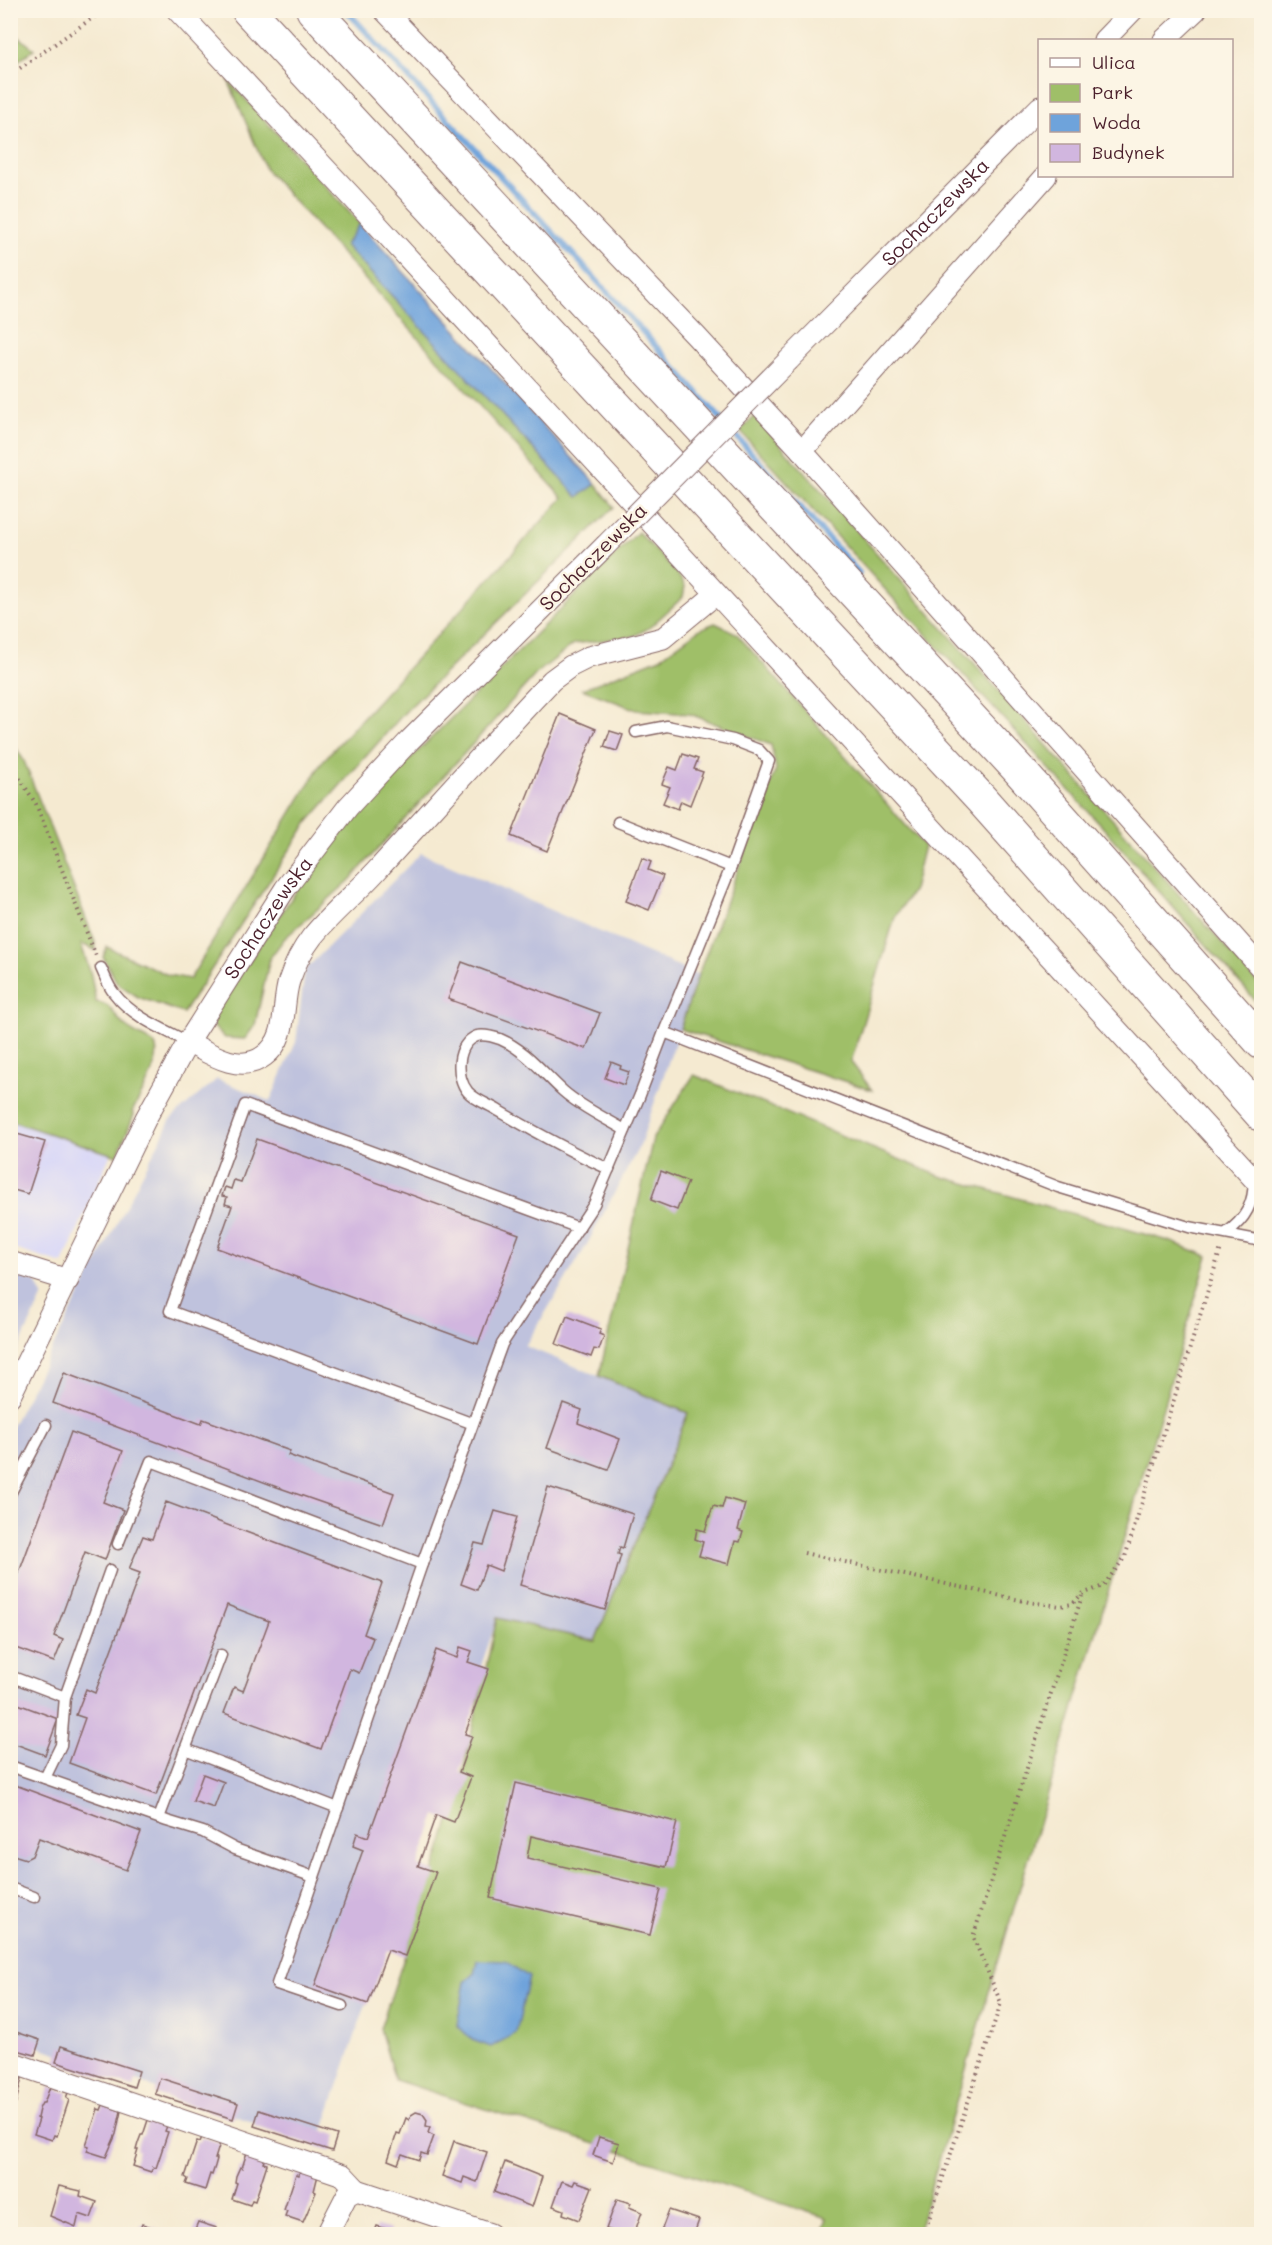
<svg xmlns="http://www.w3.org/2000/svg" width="1272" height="2245" font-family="Mali,sans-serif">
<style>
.built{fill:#d8d7f8}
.industrial{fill:#bfc2dd}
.green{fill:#9fbf68;stroke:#746f4a;stroke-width:1.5}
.water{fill:#6ea3db;stroke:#5c6183;stroke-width:1.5}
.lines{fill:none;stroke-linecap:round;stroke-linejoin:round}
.stream{stroke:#6ea3db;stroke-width:6}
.building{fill:#d1b6df}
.service-casing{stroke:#866665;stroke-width:13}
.minor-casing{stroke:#866665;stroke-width:23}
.motorway-casing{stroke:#866665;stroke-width:35}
.path{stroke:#866665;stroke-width:4;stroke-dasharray:1.5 4.5;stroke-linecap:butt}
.service{stroke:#fff;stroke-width:10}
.minor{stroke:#fff;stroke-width:21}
.motorway{stroke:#fff;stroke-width:33}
.minor-bridge-casing{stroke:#866665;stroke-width:23;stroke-linecap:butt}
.minor-bridge{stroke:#fff;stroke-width:21}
.labels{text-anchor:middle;stroke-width:5;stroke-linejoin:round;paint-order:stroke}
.street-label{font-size:20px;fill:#4a1f2b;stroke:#fcf5e5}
</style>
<rect width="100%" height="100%" fill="#fcf5e5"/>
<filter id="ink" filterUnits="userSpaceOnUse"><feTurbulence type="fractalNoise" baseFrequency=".0167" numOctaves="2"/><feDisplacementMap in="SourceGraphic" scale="12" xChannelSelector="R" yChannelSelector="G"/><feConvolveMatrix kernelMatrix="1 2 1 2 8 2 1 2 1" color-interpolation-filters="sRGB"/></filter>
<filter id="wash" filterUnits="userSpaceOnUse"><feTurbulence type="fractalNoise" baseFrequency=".008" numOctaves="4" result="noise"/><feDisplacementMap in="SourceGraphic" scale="24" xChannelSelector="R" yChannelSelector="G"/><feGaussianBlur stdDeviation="1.35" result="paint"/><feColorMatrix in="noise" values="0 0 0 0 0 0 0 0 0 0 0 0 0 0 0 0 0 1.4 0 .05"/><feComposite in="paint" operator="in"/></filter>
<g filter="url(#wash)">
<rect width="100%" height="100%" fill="#f5ead1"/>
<polygon class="built" points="10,1121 111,1153 63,1264 11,1248"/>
<g class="industrial">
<polygon points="421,853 698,975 640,1145 585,1248 525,1346 689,1413 595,1641 497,1619 318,2145 11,2037 11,1428 171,1119 217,1079 270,1101 296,1042 305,970"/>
<polygon points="11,1274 36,1282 43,1296 11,1364"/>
</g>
<g class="green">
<polygon points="10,30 34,49 11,66 10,66"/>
<polygon points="228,80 360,224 345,245 578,497 596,484 614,507 406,711 308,822 183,1013 138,997 117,983 103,957 107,947 168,975 190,979 322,762 563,498 266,170"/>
<polygon points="755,416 1261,987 1261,1007 1106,831 740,431"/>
<polygon points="638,532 677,573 685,586 683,597 649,628 634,636 574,644 537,673 349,881 284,939 270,958 255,1025 245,1039 225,1038 213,1026 217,1008 316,862 383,786"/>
<polygon points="715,623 736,633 924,846 913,890 895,917 851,1062 872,1090 680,1029 698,975 776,769 771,745 690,714 637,710 582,689 660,658 700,629"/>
<path d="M10,738L24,761L95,942L96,950L81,944L91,975L96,1002C113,1003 114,1018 126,1027C134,1034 146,1037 154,1044C165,1057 139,1098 132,1112L134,1115L117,1156L11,1121Z"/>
<polygon points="694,1075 940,1176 1169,1241 1208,1256 917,2234 822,2234 827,2218 395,2080 380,2029 443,1843 464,1767 497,1618 595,1641 688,1413 599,1376 653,1138"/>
</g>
<g class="water">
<polygon points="360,224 596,484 578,497 345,245"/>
<polygon points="477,1960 505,1961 529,1977 516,2033 491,2047 472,2040 457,2025 465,1982 474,1974"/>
</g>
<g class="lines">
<polyline class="stream" points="346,10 591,274 859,573"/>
</g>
<g id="blocks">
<g class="building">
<polygon points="560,714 596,729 547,851 511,836"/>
<polygon points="610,731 623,735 617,751 604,747"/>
<polygon points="683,754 698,759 694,769 703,772 690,805 681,801 678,809 663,803 670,787 662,784 669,767 677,770"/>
<polygon points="642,858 651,862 648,870 663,876 649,910 626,901"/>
<polygon points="462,962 600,1013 586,1049 448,999"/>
<polygon points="611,1062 621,1066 620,1069 629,1072 624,1085 605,1078"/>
<polygon points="10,1132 45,1142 28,1194 10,1189"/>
<polygon points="257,1139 519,1234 478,1344 217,1248 232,1206 225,1204 227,1197 222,1196 225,1187 231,1189 234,1180 241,1182"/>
<polygon points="661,1171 688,1182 677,1210 651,1200"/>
<polygon points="567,1316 601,1329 599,1334 604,1336 599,1350 594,1349 591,1357 556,1344"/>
<polygon points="64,1373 201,1424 203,1419 290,1451 288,1455 394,1493 383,1524 277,1487 53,1403"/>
<polygon points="563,1403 582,1410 578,1423 620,1439 608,1470 547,1448"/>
<polygon points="71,1432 123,1451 103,1502 123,1510 105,1560 85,1552 54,1636 63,1640 54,1662 10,1646 10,1597"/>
<polygon points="548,1487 633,1514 623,1548 620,1547 618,1554 621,1555 605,1610 520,1585"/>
<polygon points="725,1498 745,1504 738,1530 743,1532 740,1542 735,1541 729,1564 699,1556 703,1542 695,1539 697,1529 705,1531 713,1506 722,1508"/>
<polygon points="166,1502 382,1583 364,1634 373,1638 359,1673 350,1669 321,1749 224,1713 234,1687 243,1691 269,1621 227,1605 156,1795 69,1763 85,1718 76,1715 86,1689 95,1693 140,1573 129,1569 143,1536 152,1539"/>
<polygon points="495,1511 517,1517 501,1571 486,1565 477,1590 461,1584 475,1543 484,1545"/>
<polygon points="460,1647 472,1651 468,1662 489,1669 465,1734 472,1736 459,1772 471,1777 454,1822 436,1815 418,1866 436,1872 405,1956 388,1950 368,2004 315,1985 363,1850 353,1846 357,1833 368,1837 436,1650 457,1658"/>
<polygon points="10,1701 58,1719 45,1755 10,1742"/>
<polygon points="203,1774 224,1782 214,1808 193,1801"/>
<polygon points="10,1783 141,1832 126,1870 39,1838 32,1856 26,1859 10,1854"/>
<polygon points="516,1783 677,1822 666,1867 531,1836 527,1858 661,1889 650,1935 490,1898"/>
<polygon points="10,2030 40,2040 35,2055 10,2048"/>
<polygon points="61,2046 139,2071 134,2087 56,2062"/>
<polygon points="10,2075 22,2078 14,2110 10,2109"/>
<polygon points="160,2078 238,2103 233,2119 155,2094"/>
<polygon points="50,2087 68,2093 66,2098 69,2100 57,2136 54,2135 52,2140 34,2134 39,2119 37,2118 39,2109 42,2103 44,2103"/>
<polygon points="103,2105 121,2111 116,2134 106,2157 87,2151 89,2146 86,2145 98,2109 101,2110"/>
<polygon points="259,2110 337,2135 332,2151 254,2126"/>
<polygon points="416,2112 423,2114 427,2120 426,2126 430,2127 428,2133 434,2136 427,2155 421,2153 419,2160 402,2154 398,2164 388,2160 397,2133 400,2134 406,2118 409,2120 411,2115"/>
<polygon points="148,2120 167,2126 165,2131 168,2132 156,2168 153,2167 151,2172 133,2166 138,2150 136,2150 138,2143 141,2135 143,2135"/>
<polygon points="202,2137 220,2143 215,2159 217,2159 215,2166 212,2175 210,2174 205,2190 186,2184 188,2179 185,2177 197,2141 200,2142"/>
<polygon points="599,2137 619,2143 613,2162 593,2155"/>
<polygon points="454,2141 487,2152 477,2182 464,2177 462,2183 442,2176"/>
<polygon points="247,2152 265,2158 263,2163 267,2164 255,2201 252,2200 250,2205 232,2199 237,2183 235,2182 236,2176 240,2167 242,2168"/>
<polygon points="505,2162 542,2177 532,2207 494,2192"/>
<polygon points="300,2169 318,2175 314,2191 316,2192 303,2222 285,2216 287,2211 284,2210 296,2174 299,2175"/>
<polygon points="562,2181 573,2185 575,2181 592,2187 579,2220 563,2214 564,2210 553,2206"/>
<polygon points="59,2186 81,2191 80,2196 97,2202 91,2218 79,2214 76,2227 50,2216"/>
<polygon points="617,2199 631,2203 629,2207 642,2212 634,2234 623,2234 606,2229"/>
<polygon points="669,2210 699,2220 694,2234 660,2234"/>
<polygon points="198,2222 217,2228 215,2234 193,2234"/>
<polygon points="142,2224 174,2234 138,2234"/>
<polygon points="377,2226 390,2230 389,2232 395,2234 374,2234"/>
</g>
</g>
</g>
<g filter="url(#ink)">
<use href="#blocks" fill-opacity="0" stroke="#866665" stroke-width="1.5"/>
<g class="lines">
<g class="service-casing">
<g id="service">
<polyline points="636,732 667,726 733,740 759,750 769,761 731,867 664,1032"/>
<polyline points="618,822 731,867"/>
<path d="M101,968C105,976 108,986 114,993C131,1016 163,1029 188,1042"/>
<path d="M609,1169C571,1152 535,1132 499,1111C490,1105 475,1100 468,1092C455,1077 456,1044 477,1036C484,1034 494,1037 500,1039C526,1050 543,1073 563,1091C581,1107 605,1118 625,1130"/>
<path d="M1226,1233C1246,1219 1254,1203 1254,1179"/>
<polyline points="471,1423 170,1311 245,1105 579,1228"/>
<polyline points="10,1494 46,1425"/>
<polyline points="118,1544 151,1461 422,1564"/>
<polyline points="10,1676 65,1697 110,1570"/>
<polyline points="185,1749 338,1808"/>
<polyline points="10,1766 167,1821 203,1832 235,1849 314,1877"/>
<polyline points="45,1778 61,1745 65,1697"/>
<polyline points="159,1818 221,1655"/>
<polyline points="10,1888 34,1897"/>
<polyline points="342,2006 277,1984 422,1564 502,1344 594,1204 640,1095 664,1032 1058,1187 1189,1227 1262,1241"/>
</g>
</g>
<g class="minor-casing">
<g id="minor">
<polyline points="177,10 353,198 1254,1179"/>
<polyline points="384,10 696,336 802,451 1262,969"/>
<polyline points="1104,40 1133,10"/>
<polyline points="1164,40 1196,10"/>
<path id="s1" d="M789,360L1040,107"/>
<polyline points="802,451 1046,176"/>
<path d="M188,1042C210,1054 240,1074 264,1056C289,1038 281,1007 289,981C294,966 302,950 312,937C332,912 358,892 379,868C436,806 493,742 552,680L571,666L589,657L663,638L716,594"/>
<polyline points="10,1262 68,1280"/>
<path id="s2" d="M10,1396L146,1118L188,1042L285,889L348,807L409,741L605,546"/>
<polyline points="10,2062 343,2175 357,2190"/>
<polyline points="327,2234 347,2195 357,2190 490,2234"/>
</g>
</g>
<g class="motorway-casing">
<g id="motorway">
<polyline points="248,10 981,799 1262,1115"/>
<polyline points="313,10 1019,770 1262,1043"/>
</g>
</g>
<g class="path">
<polyline points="10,75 104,10"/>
<polyline points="10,763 36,804 96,956"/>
<polyline points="804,1553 1029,1602 1061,1606 1072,1604 1082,1594 1103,1586 1125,1557 1221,1248"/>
<polyline points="924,2234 1001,2003 973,1937 1082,1596"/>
</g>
<use href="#service" class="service"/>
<use href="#minor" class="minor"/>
<use href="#motorway" class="motorway"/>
<g class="minor-bridge-casing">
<polyline id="minor-bridge" points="605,546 789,360"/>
</g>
<use href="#minor-bridge" class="minor-bridge"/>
</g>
</g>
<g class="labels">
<g class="street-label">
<text dy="7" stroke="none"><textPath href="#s1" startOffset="208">Sochaczewska</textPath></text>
<text transform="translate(593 557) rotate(-45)" y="7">Sochaczewska</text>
<text dy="7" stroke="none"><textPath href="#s2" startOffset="544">Sochaczewska</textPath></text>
</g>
</g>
<rect width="1272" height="2245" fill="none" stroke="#fcf5e5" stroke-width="36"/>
<rect x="1038" y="39" width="195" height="138" fill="#fcf5e5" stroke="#b59f9b" stroke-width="1.5"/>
<rect x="1050" y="58" width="30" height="9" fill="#ffffff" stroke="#b59f9b" stroke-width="1.5"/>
<text x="1092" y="69" font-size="18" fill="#4a1f2b">Ulica</text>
<rect x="1050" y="84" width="30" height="18" fill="#9fbf68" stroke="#b59f9b" stroke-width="1.5"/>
<text x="1092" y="99" font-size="18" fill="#4a1f2b">Park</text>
<rect x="1050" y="114" width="30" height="18" fill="#6ea3db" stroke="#b59f9b" stroke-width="1.5"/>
<text x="1092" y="129" font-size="18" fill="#4a1f2b">Woda</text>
<rect x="1050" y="144" width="30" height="18" fill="#d1b6df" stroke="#b59f9b" stroke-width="1.5"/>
<text x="1092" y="159" font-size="18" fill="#4a1f2b">Budynek</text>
</svg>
